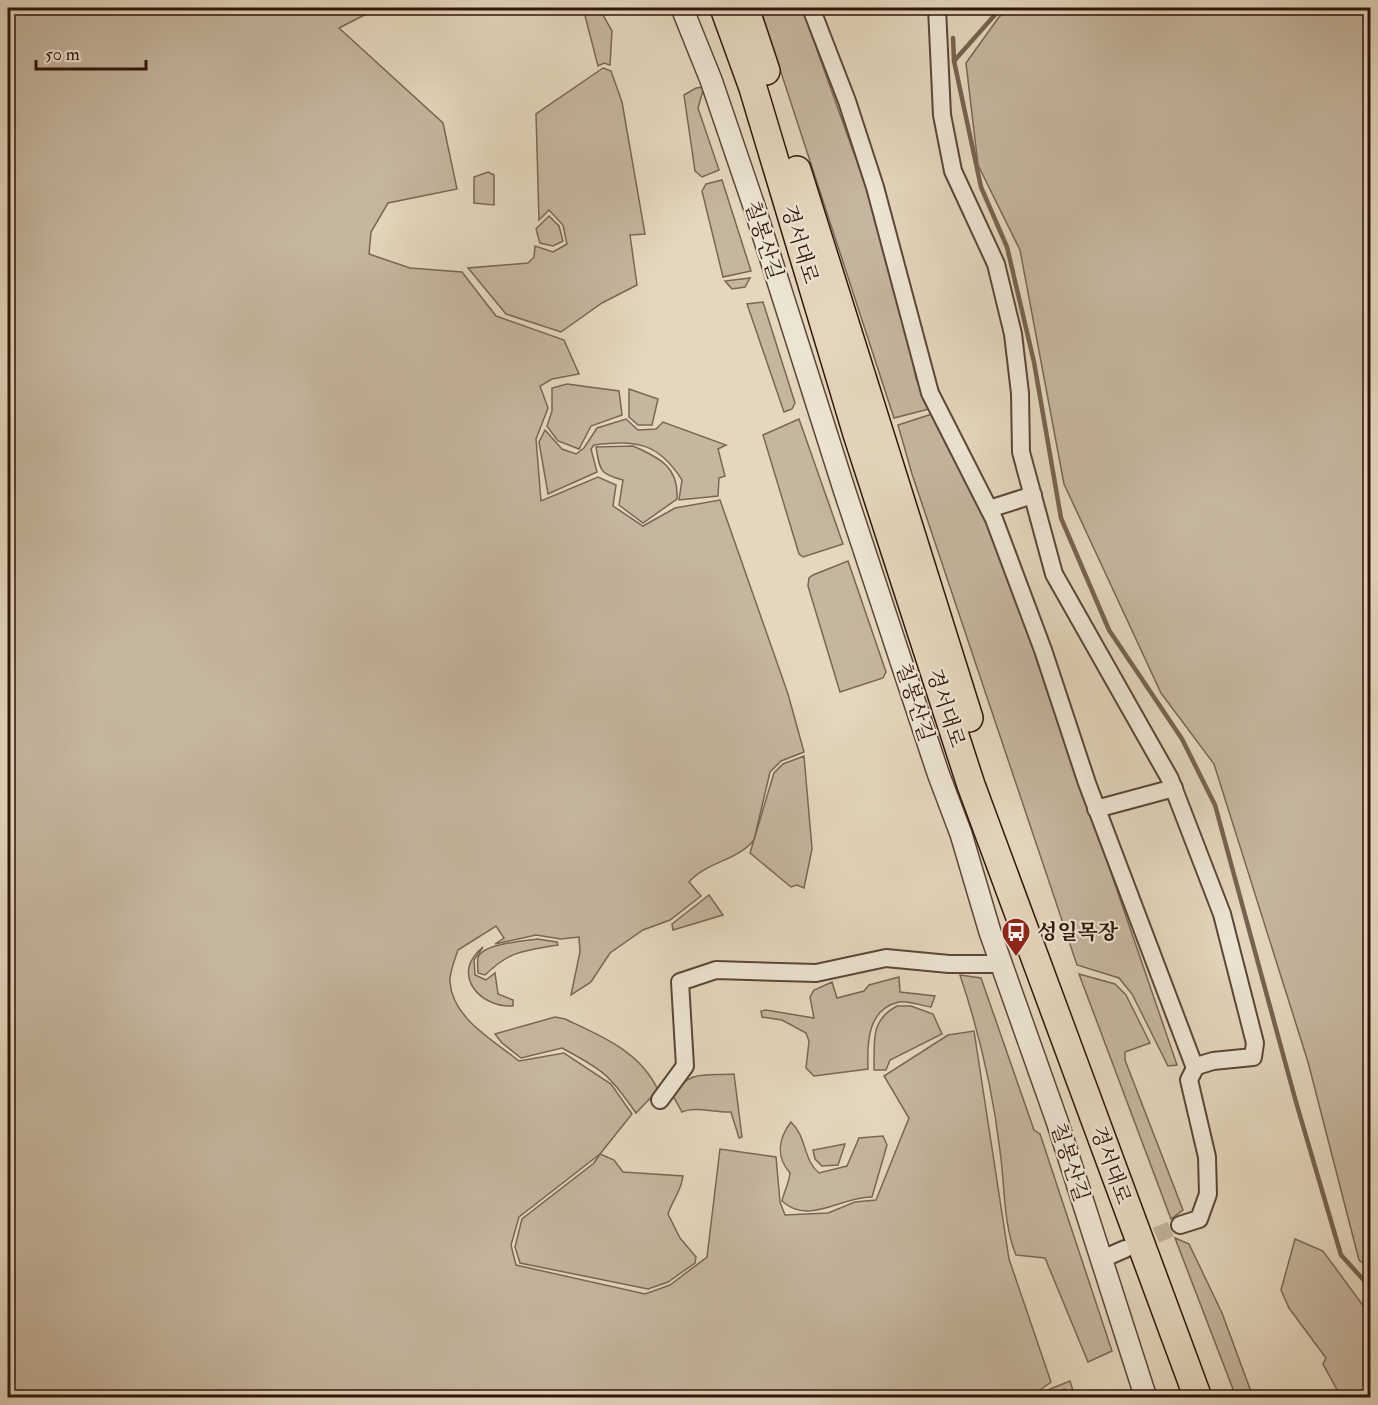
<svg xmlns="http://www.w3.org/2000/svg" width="1378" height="1405" font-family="'IM FELL Double Pica','Noto Serif KR',serif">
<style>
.green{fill:#c5b69f;stroke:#7a6655;stroke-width:1.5}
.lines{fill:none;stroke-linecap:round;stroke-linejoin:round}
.stream{stroke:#776251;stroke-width:4.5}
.minor-tunnel{stroke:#c0b099;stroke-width:16;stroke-dasharray:16 8;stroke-linecap:butt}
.minor-casing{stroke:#5d4638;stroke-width:20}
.tertiary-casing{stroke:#5d4638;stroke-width:24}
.primary-casing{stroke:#30150b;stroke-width:30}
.minor{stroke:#ede5d4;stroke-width:16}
.tertiary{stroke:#ede5d4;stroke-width:21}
.primary{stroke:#e4d7bd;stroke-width:27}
.labels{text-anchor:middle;stroke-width:4.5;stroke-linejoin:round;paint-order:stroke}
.street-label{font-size:21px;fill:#30150b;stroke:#ede5d4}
.poi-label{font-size:21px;font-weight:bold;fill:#30150b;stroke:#ede5d4;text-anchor:start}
</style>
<rect width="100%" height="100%" fill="#e4d7bd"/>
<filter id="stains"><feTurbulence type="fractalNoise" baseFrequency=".00333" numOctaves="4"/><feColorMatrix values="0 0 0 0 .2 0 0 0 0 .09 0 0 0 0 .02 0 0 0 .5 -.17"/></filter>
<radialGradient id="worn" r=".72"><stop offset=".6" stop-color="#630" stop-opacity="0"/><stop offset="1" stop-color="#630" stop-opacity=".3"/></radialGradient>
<g class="green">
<path d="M8,8H378L339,28L443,123L457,189L388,203L371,232L369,254L410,268L462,272L496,316L564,340L579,374L552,379L540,386L548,408L536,439L541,501L598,477L616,485L613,506L643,526L675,508L720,500L788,694L804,752L781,761L770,772L754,840C737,861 706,862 689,882L701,896L670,920L643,930L610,953L591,982L571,995L580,952L579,937L561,939L536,935L495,944L504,938L496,926L458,950C455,959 449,973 450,982C452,1018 494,1041 519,1061L564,1053L611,1084L632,1114L600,1154L614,1160L623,1172L683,1176C681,1192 673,1199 668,1214L680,1238L696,1257L695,1263L668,1282L648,1289L520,1263L515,1247L522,1219L594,1163L600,1154L519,1217L511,1245L516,1265L645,1294L670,1285L707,1257L720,1149L776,1157L780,1202L785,1215L828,1213L855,1202L876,1200L909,1118L884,1076L948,1035L974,1031L1009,1259L1051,1382L1029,1398L11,1397L13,1310L8,1246Z"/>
<polygon points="583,8 599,8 612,31 610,65 604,63 598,66"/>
<polygon points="760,8 802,8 890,254 916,378 929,409 894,418"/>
<polygon points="1010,8 1370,8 1370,1269 1359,1260 1308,1062 1214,764 1161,693 1064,484 1020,250 978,165 966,63 999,17"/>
<polygon points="603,68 611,71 622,102 645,234 630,235 637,285 602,303 561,332 506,314 468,268 528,263 534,257 535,246 553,252 567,244 563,225 549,210 539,220 536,114"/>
<polygon points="704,87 698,108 719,170 702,177 695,171 684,95 696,88"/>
<polygon points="488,172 494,175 494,205 474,203 474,177"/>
<polygon points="722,180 751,271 723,277 702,191 706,184"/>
<polygon points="549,216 559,226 563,241 553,246 540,243 536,229"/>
<polygon points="750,278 745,287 732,289 725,281"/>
<polygon points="763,302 795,403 792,409 784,412 747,304"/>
<polygon points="567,384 619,391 622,415 591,426 579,449 558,441 547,426 552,411 552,388"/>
<polygon points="629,389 658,399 652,425 638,425 629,417"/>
<polygon points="932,414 1001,552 1177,1065 1168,1066 1132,994 1119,978 1077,965 912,474 898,425"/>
<path d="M626,419L638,430L656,429L663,422L726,445L718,449L725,476L719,478L718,496L679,500L682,480C658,442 636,440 594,445L591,449L597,472L548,494L539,442L545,430L562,449L576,454L584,448L597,428Z"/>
<polygon points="799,419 843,544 803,557 799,554 763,435"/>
<path d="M633,446C660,458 679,467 677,499L643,523L619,505L623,480C599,474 600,470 596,447Z"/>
<polygon points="848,561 886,672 883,678 840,692 808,586 809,578 813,575"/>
<polygon points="804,756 812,849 804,888 797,885 791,887 750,853 774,773 783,764"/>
<polygon points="709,895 723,915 673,930 672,924"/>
<path d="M537,939L557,942L558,945C523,951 511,950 485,975L478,973C478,969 477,962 478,958C481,944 524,941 537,939Z"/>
<path d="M483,947L474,960L475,975L486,980L495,973L498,994L513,1000V1006C479,1008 450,973 483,947Z"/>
<polygon points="1079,974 1115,984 1126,995 1150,1043 1125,1052 1125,1060 1183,1210 1171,1219"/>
<path d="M960,975L981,978L1034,1130L1040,1134L1112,1351L1088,1362L1045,1258L1016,1255C1003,1223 1005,1186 1000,1151C993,1091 979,1032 960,975Z"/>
<path d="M899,977L900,992L935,996L931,1007C922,1006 908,1000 899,1002C867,1009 867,1044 868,1069L814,1076L806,1068L809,1041L806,1033L782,1020L762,1017L761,1011L766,1010L814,1018L810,997L814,990L832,982L837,998L864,991L869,985Z"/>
<path d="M897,1006H911L933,1014L942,1034L890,1060L886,1070H874C875,1042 869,1021 897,1006Z"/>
<path d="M555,1017L565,1019C601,1036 640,1051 658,1090L636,1113C609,1074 603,1070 562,1048L521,1058L502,1043L495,1034Z"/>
<path d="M734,1074L742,1137L739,1138L731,1112C715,1113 696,1106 682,1112L673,1096C688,1069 706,1076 734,1074Z"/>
<path d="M791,1122C807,1137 803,1160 819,1173L847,1166L859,1138L883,1136L887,1145L872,1197C842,1196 809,1226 782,1201C784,1191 789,1184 790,1173C776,1157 778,1139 791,1122Z"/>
<polygon points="845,1144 838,1165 822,1166 815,1159 813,1150"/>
<polygon points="1175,1238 1189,1244 1222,1313 1253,1397 1236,1397"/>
<polygon points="1295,1239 1323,1251 1370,1315 1370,1397 1341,1397 1323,1364 1326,1358 1289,1308 1281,1290"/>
<polygon points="1070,1381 1075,1397 1071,1397 1065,1389 1035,1397 1038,1394"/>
</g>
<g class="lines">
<g class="stream">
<polyline points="953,38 954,61 981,187 1007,247 1034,362 1061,518 1109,630 1182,739 1215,805 1296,1102 1341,1255 1370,1287"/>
<polyline points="954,61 1001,8"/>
</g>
<polyline class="minor-tunnel" points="1134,1245 1180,1225"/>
<g class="minor-casing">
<g id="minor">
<polyline points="811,8 847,101 875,187 930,393 994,519 1043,650 1087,783 1195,1068"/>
<polyline points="937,8 942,115 953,171 996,264 1013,334 1020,393 1021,452 1054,574 1170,779 1222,914 1255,1043 1253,1057 1213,1061 1200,1065 1195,1068 1189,1080 1207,1157 1208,1194 1199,1219 1180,1225"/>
<polyline points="989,509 1033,495"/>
<polyline points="1096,809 1174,788"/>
<polyline points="660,1100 685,1066 680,982 716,970 816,973 886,958 949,964 1001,964"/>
<polyline points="1102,1259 1125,1249"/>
</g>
</g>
<g class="tertiary-casing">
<polyline id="tertiary" points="682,8 711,80 754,206 844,489 938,773 961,834 990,932 1057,1121 1146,1398"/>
</g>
<g class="primary-casing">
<g id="primary">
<polyline points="724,8 753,88 857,434 971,785 1198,1398"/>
<polyline points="745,8 766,71"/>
<polyline points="797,170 969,718"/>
</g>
</g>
<use href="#minor" class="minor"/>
<use href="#tertiary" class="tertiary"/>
<use href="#primary" class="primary"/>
</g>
<defs>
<g id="bus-pin" transform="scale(1.5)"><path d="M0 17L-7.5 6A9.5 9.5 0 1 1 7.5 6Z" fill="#8f2418" stroke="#ede5d4"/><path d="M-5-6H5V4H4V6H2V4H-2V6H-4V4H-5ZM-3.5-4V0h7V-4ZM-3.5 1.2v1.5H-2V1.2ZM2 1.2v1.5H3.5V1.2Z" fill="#fff"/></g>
</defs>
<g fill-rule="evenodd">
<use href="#bus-pin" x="1016" y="932"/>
</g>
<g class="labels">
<g class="street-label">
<text transform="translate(764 240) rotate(72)" y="7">칠봉산길</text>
<text transform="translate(800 244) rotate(73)" y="7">경서대로</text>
<text transform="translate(915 702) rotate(72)" y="7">칠봉산길</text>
<text transform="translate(946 708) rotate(72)" y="7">경서대로</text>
<text transform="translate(1070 1162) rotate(72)" y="7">칠봉산길</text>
<text transform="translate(1111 1165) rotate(70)" y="7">경서대로</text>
</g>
<g class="poi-label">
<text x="1037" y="939">성일목장</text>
</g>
</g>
<rect width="1378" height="1405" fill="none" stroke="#e4d7bd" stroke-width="30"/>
<rect x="9" y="9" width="1360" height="1387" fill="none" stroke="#30150b" stroke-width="3"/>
<rect x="15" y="15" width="1348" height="1375" fill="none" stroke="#30150b" stroke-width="1.5"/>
<path d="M36 60v9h110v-9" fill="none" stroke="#30150b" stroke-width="3"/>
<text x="45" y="60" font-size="18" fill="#30150b" stroke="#ede5d4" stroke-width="4.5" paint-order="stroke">50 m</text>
<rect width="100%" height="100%" filter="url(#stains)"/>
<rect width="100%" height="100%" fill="url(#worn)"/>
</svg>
